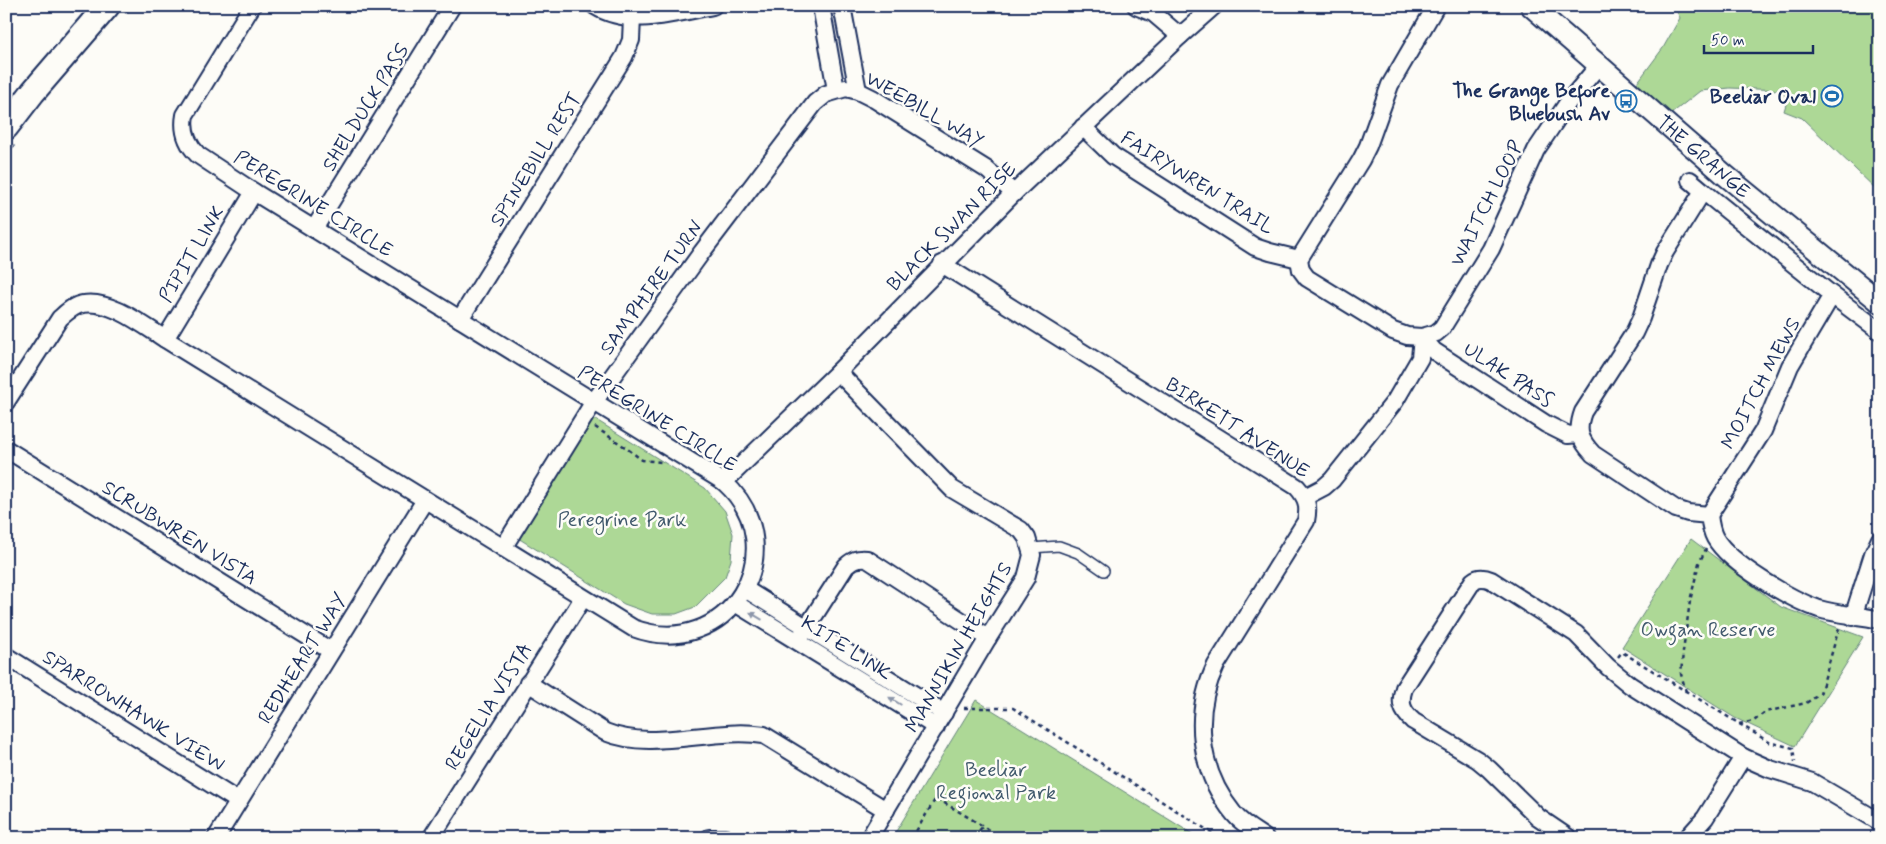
<svg xmlns="http://www.w3.org/2000/svg" width="1886" height="844" font-family="Mynerve,sans-serif">
<style>
.green{fill:#add896;stroke:#64847a}
.lines{fill:none;stroke-linecap:round;stroke-linejoin:round}
.service-casing{stroke:#1b2f5e;stroke-width:12}
.minor-casing{stroke:#1b2f5e;stroke-width:20}
.tertiary-casing{stroke:#1b2f5e;stroke-width:24}
.secondary-casing{stroke:#1b2f5e;stroke-width:28}
.path{stroke:#1b2f5e;stroke-width:2.5;stroke-dasharray:4 4;stroke-linecap:butt}
.service{stroke:#fdfcf7;stroke-width:9}
.minor{stroke:#fdfcf7;stroke-width:16}
.tertiary{stroke:#fdfcf7;stroke-width:20}
.secondary{stroke:#fdfcf7;stroke-width:24}
.oneway{fill:#8c96aa}
.labels{text-anchor:middle;stroke-width:5;stroke-linejoin:round;paint-order:stroke}
.poi-label{font-size:20px;font-weight:bold;fill:#1b2f5e;stroke:#fdfcf7;text-anchor:end}
.street-label{font-size:20px;fill:#1b2f5e;stroke:#fdfcf7}
.park-label{font-size:20px;fill:#40596c;stroke:#fdfcf7}
</style>
<rect width="100%" height="100%" fill="#fdfcf7"/>
<filter id="ink" filterUnits="userSpaceOnUse"><feTurbulence type="fractalNoise" baseFrequency=".02" numOctaves="2"/><feDisplacementMap in="SourceGraphic" scale="10" xChannelSelector="R" yChannelSelector="G"/><feConvolveMatrix kernelMatrix="1 2 1 2 8 2 1 2 1" color-interpolation-filters="sRGB"/></filter>
<g filter="url(#ink)">
<g class="green">
<polygon points="1674,6 1880,6 1880,193 1802,118 1784,111 1787,101 1782,90 1730,88 1700,91 1671,114 1637,83 1663,48 1680,18"/>
<polygon points="593,418 705,488 725,511 733,534 731,560 725,577 695,607 676,614 652,614 624,604 518,538"/>
<polygon points="1691,539 1781,607 1863,637 1795,746 1735,718 1622,647"/>
<polygon points="976,700 1199,838 892,838"/>
</g>
<g class="lines">
<g class="service-casing">
<polyline id="service" points="1031,548 1059,546 1078,553 1104,571"/>
</g>
<g class="minor-casing">
<g id="minor">
<path d="M595,6C630,28 675,13 713,6"/>
<polyline points="821,6 836,90"/>
<polyline points="842,6 858,91"/>
<polyline points="1136,6 1153,13 1180,36"/>
<polyline points="1436,6 1390,85 1368,146 1361,160 1299,259 1301,270 1307,278 1393,331 1407,336 1422,337 1436,333 1442,328 1491,249 1536,150 1569,101 1599,65"/>
<polyline points="1083,127 1113,156 1255,247 1270,252 1299,259"/>
<polyline points="1690,180 1703,191"/>
<polyline points="314,229 452,6"/>
<path d="M942,264L1297,487C1307,498 1309,506 1306,521L1216,665C1192,714 1199,771 1234,814C1242,824 1255,831 1265,838"/>
<polyline points="460,319 624,57 631,40 632,18"/>
<path d="M1880,331L1832,295L1703,191L1665,252L1659,265L1641,318L1634,333L1583,412C1576,431 1580,440 1593,454L1676,509L1688,513L1709,515C1710,523 1711,531 1715,538C1730,564 1790,599 1819,609C1839,615 1860,615 1880,620"/>
<polyline points="1422,337 1434,351 1546,424 1568,435 1579,434"/>
<polyline points="165,339 254,192"/>
<polyline points="838,372 952,489 1021,530 1027,538 1032,555 1026,578 988,638 869,838"/>
<path d="M6,402L60,318C67,312 74,305 83,304C110,299 143,325 165,339L633,628C727,663 798,550 724,482L254,192L198,155C187,144 182,131 185,115L252,6"/>
<polyline points="6,449 331,651"/>
<polyline points="724,482 838,372 1014,193 1180,36 1214,6"/>
<polyline points="1305,497 1324,487 1332,480 1395,401 1420,358 1422,337"/>
<polyline points="1709,515 1763,431 1790,366 1832,295"/>
<polyline points="503,548 593,403 702,252 815,103 826,94 846,88 858,91 874,99 986,169 1014,193"/>
<polyline points="745,589 944,713"/>
<polyline points="735,603 936,727"/>
<polyline points="1853,617 1873,554 1880,539"/>
<path d="M798,641L846,566C853,560 857,558 867,559L988,638"/>
<polyline points="6,656 238,801"/>
<path d="M528,683L605,732C654,752 712,727 764,735L886,810"/>
<polyline points="216,838 425,500"/>
<polyline points="431,838 583,598"/>
<polyline points="709,838 725,838"/>
<path d="M1569,838L1538,817L1489,769L1478,760L1413,721C1402,711 1399,703 1404,688L1473,581C1478,577 1484,577 1491,580L1576,634L1608,667L1630,685L1743,757L1770,769L1812,782L1880,822"/>
<polyline points="1687,838 1705,818 1743,757"/>
</g>
</g>
<g class="tertiary-casing">
<g id="tertiary">
<path id="s1" d="M1531,6L1725,175L1880,302"/>
</g>
</g>
<g class="secondary-casing">
<polyline id="secondary" points="6,127 33,92 107,6"/>
</g>
<g class="path">
<polyline points="125,13 131,6"/>
<polyline points="6,154 16,143"/>
<polyline points="595,427 625,447 642,460 661,462"/>
<polyline points="1618,657 1622,652 1769,742 1793,748 1795,762"/>
<polyline points="1686,692 1681,674 1683,652 1690,601 1699,563 1706,549"/>
<polyline points="964,708 1013,708 1220,838"/>
<polyline points="1739,724 1754,721 1765,712 1806,703 1820,694 1839,628"/>
<polyline points="912,838 936,798 983,826 999,838"/>
<polyline points="972,838 978,832"/>
<polyline points="979,838 978,832 983,826"/>
</g>
<use href="#service" class="service"/>
<use href="#minor" class="minor"/>
<use href="#tertiary" class="tertiary"/>
<use href="#secondary" class="secondary"/>
</g>
<defs><path id="oneway-solid" d="M-6-.8H1V-3.2L6.5 0L1 3.2V.8H-6Z" transform="scale(1.25)"/></defs>
<g class="oneway">
<use href="#oneway-solid" transform="translate(756 616) rotate(-149)"/>
<use href="#oneway-solid" transform="translate(895 701) rotate(-148)"/>
</g>
</g>
<defs>
<g id="stadium-ring" transform="scale(1.125)"><circle r="9.5" fill="#fdfcf7" stroke="#1f6fb2" stroke-width="1.5"/><path d="M0-5a6.5 5 0 1 0 0 10a6.5 5 0 1 0 0-10ZM-3.5-1.8h7v3.6h-7Z" fill="#1f6fb2"/></g>
<g id="bus-ring" transform="scale(1.125)"><circle r="9.5" fill="#fdfcf7" stroke="#1f6fb2" stroke-width="1.5"/><path d="M-5-6H5V4H4V6H2V4H-2V6H-4V4H-5ZM-3.5-4V0h7V-4ZM-3.5 1.2v1.5H-2V1.2ZM2 1.2v1.5H3.5V1.2Z" fill="#1f6fb2"/></g>
</defs>
<g fill-rule="evenodd">
<use href="#stadium-ring" x="1832" y="96"/>
<use href="#bus-ring" x="1626" y="101"/>
</g>
<g class="labels">
<g class="poi-label">
<text x="1610" y="97">The Grange Before<tspan x="1610" dy="23">Bluebush Av</tspan></text>
<text x="1816" y="103">Beeliar Oval</text>
</g>
<g class="street-label">
<text transform="translate(365 107) rotate(-58)" y="7">SHELDUCK PASS</text>
<text transform="translate(925 109) rotate(30)" y="7">WEEBILL WAY</text>
<text dy="7" stroke="none"><textPath href="#s1" startOffset="229">THE GRANGE</textPath></text>
<text transform="translate(535 159) rotate(-58)" y="7">SPINEBILL REST</text>
<text transform="translate(1198 182) rotate(32)" y="7">FAIRYWREN TRAIL</text>
<text transform="translate(314 203) rotate(32)" y="7">PEREGRINE CIRCLE</text>
<text transform="translate(1486 203) rotate(-63)" y="7">WAITCH LOOP</text>
<text transform="translate(951 226) rotate(-45)" y="7">BLACK SWAN RISE</text>
<text transform="translate(191 254) rotate(-59)" y="7">PIPIT LINK</text>
<text transform="translate(651 287) rotate(-54)" y="7">SAMPHIRE TURN</text>
<text transform="translate(1509 374) rotate(33)" y="7">ULAK PASS</text>
<text transform="translate(1760 383) rotate(-62)" y="7">MOITCH MEWS</text>
<text transform="translate(658 418) rotate(32)" y="7">PEREGRINE CIRCLE</text>
<text transform="translate(1238 427) rotate(33)" y="7">BIRKETT AVENUE</text>
<text transform="translate(180 532) rotate(32)" y="7">SCRUBWREN VISTA</text>
<text transform="translate(847 647) rotate(32)" y="7">KITE LINK</text>
<text transform="translate(958 647) rotate(-60)" y="7">MANNIKIN HEIGHTS</text>
<text transform="translate(302 658) rotate(-58)" y="7">REDHEART WAY</text>
<text transform="translate(488 706) rotate(-58)" y="7">REGELIA VISTA</text>
<text transform="translate(134 710) rotate(32)" y="7">SPARROWHAWK VIEW</text>
</g>
<g class="park-label">
<text x="622" y="526">Peregrine Park</text>
<text x="1708" y="636">Owgan Reserve</text>
<text x="996" y="776">Beeliar<tspan x="996" dy="23">Regional Park</tspan></text>
</g>
</g>
<rect width="1886" height="844" fill="none" stroke="#fdfcf7" stroke-width="25"/>
<rect x="12" y="12" width="1861" height="819" fill="none" stroke="#1b2f5e" stroke-width="2" filter="url(#ink)"/>
<path d="M1704 45v8h109v-8" fill="none" stroke="#1b2f5e" stroke-width="2.5"/>
<text x="1711" y="45" font-size="15" fill="#1b2f5e" stroke="#fdfcf7" stroke-width="4" paint-order="stroke">50 m</text>
</svg>
